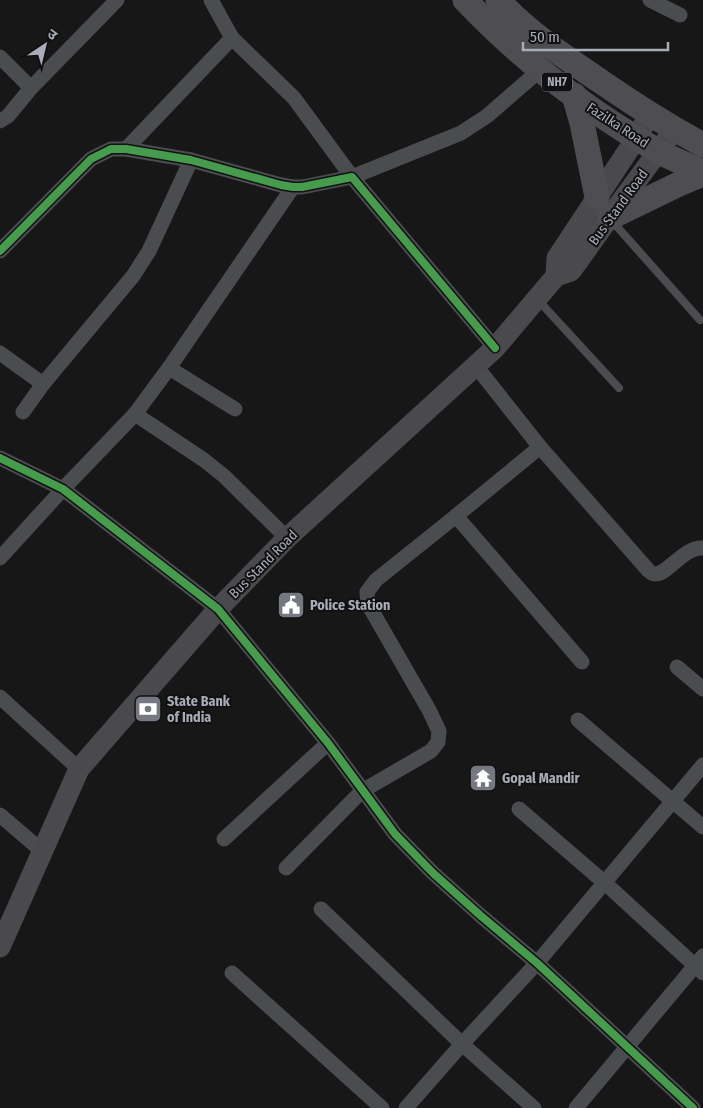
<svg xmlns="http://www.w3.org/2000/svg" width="703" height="1108" font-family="'Fira Sans Condensed','Noto Sans Devanagari',sans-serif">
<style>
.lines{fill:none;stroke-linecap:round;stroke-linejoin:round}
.service{stroke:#4b4c50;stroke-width:8}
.minor{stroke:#4b4c50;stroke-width:15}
.secondary{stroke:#4a4a4e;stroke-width:21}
.trunk{stroke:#4e4e52;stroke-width:25}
.cycleway-casing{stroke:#111113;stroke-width:11}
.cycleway{stroke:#469c4c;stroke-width:8}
.labels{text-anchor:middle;stroke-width:4;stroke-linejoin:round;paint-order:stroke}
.shield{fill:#111113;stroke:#7b7e86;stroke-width:1}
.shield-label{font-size:12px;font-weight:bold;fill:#a8adb8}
.street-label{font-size:14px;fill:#a8adb8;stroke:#111113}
.poi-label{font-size:14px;font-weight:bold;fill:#a8adb8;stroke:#111113;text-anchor:start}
</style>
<rect width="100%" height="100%" fill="#171717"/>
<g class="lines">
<g class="service">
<polyline points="612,221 700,320"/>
<polyline points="538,300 619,388"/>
</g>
<g class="minor">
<polyline points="650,0 680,15"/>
<polyline points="232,38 294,98 352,177 461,133 487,116 540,70"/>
<polyline points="0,57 31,88 117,0"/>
<polyline points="0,121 8,116 31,88"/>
<polyline points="126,149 232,38 211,0"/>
<polyline points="0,251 91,159 111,149 126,149 191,160 281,185 293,187 302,187 352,177 495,348"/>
<polyline points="0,353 43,384"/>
<path d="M476,366L540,447L648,570C650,572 652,574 655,574C667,575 685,546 703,548"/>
<polyline points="169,368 235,409"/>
<polyline points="23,412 43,384 133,276 149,251 191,160"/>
<polyline points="135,414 204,460 224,476 287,538"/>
<polyline points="0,458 63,489 218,609 328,743 395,834 433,873 481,916 537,963 693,1108"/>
<polyline points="456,516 582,662"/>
<polyline points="0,558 63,489 135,414 169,368 293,187"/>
<polyline points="677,667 703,689"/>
<polyline points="0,697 79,769"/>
<polyline points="578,720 703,827"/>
<polyline points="519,809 605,883 703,973"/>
<polyline points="0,815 42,851"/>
<polyline points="224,839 328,743"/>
<polyline points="286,868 362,791 431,751 438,742 439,731 429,710 368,604 367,592 376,580 456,516 540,447"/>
<polyline points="321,909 462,1044 534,1108"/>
<polyline points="232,973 382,1108"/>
<polyline points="406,1108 462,1044 537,963 703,765"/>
<polyline points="576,1108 703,956"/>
</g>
<g class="secondary">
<polyline points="556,276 557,258 637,137 650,114"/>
<polyline points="0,947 79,769 218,609 287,538 495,348 556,276 571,271 609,218 674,130"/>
</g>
<g class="trunk">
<path d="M465,0C520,58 588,111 658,151C672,159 688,165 703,172"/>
<path d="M498,0C528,33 566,58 603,83C635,105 668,126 703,145"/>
<polyline points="574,95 582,123 597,197"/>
<polyline points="609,218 679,184 703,174"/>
</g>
<g class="cycleway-casing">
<g id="cycleway">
<polyline points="0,251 91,159 111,149 126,149 191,160 281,185 293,187 302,187 352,177 495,348"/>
<polyline points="0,458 63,489 218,609 328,743 395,834 433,873 481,916 537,963 693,1108"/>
</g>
</g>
<use href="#cycleway" class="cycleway"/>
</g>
<defs>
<g id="civic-square" transform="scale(1.4375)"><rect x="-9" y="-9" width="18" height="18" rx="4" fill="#757880" stroke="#111113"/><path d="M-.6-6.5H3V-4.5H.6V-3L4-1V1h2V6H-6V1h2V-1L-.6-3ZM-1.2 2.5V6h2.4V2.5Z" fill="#fff"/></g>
<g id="bank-square" transform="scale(1.4375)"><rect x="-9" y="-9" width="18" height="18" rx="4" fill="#757880" stroke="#111113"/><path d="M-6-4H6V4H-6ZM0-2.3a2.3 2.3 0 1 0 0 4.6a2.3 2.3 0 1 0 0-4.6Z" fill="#fff"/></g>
<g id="temple-square" transform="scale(1.4375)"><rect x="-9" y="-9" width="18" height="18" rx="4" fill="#757880" stroke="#111113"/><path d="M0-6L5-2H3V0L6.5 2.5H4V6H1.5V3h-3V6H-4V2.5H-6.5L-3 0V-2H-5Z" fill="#fff"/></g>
</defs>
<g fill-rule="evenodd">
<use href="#civic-square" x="291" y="605"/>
<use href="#bank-square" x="148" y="709"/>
<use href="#temple-square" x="483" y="778"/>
</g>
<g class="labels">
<rect class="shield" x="542" y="72.5" width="30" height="19" rx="4"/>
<g class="shield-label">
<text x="557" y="86">NH7</text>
</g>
<g class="street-label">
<text transform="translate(618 125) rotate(33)" y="5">Fazilka Road</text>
<text transform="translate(618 207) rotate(-54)" y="5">Bus Stand Road</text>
<text transform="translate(263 564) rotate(-45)" y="5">Bus Stand Road</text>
</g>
<g class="poi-label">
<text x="310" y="610">Police Station</text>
<text x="167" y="706">State Bank<tspan x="167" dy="16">of India</tspan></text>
<text x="502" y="783">Gopal Mandir</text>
</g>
</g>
<g transform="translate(45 45) rotate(35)" stroke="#111113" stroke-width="4" paint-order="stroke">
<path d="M0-4L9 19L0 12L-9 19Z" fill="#a8adb8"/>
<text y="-8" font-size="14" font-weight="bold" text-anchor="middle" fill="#a8adb8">उ</text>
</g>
<path d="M523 42v8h145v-8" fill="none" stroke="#a8adb8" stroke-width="2.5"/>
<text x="530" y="42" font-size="15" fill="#a8adb8" stroke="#111113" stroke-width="4" paint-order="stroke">50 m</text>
</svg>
